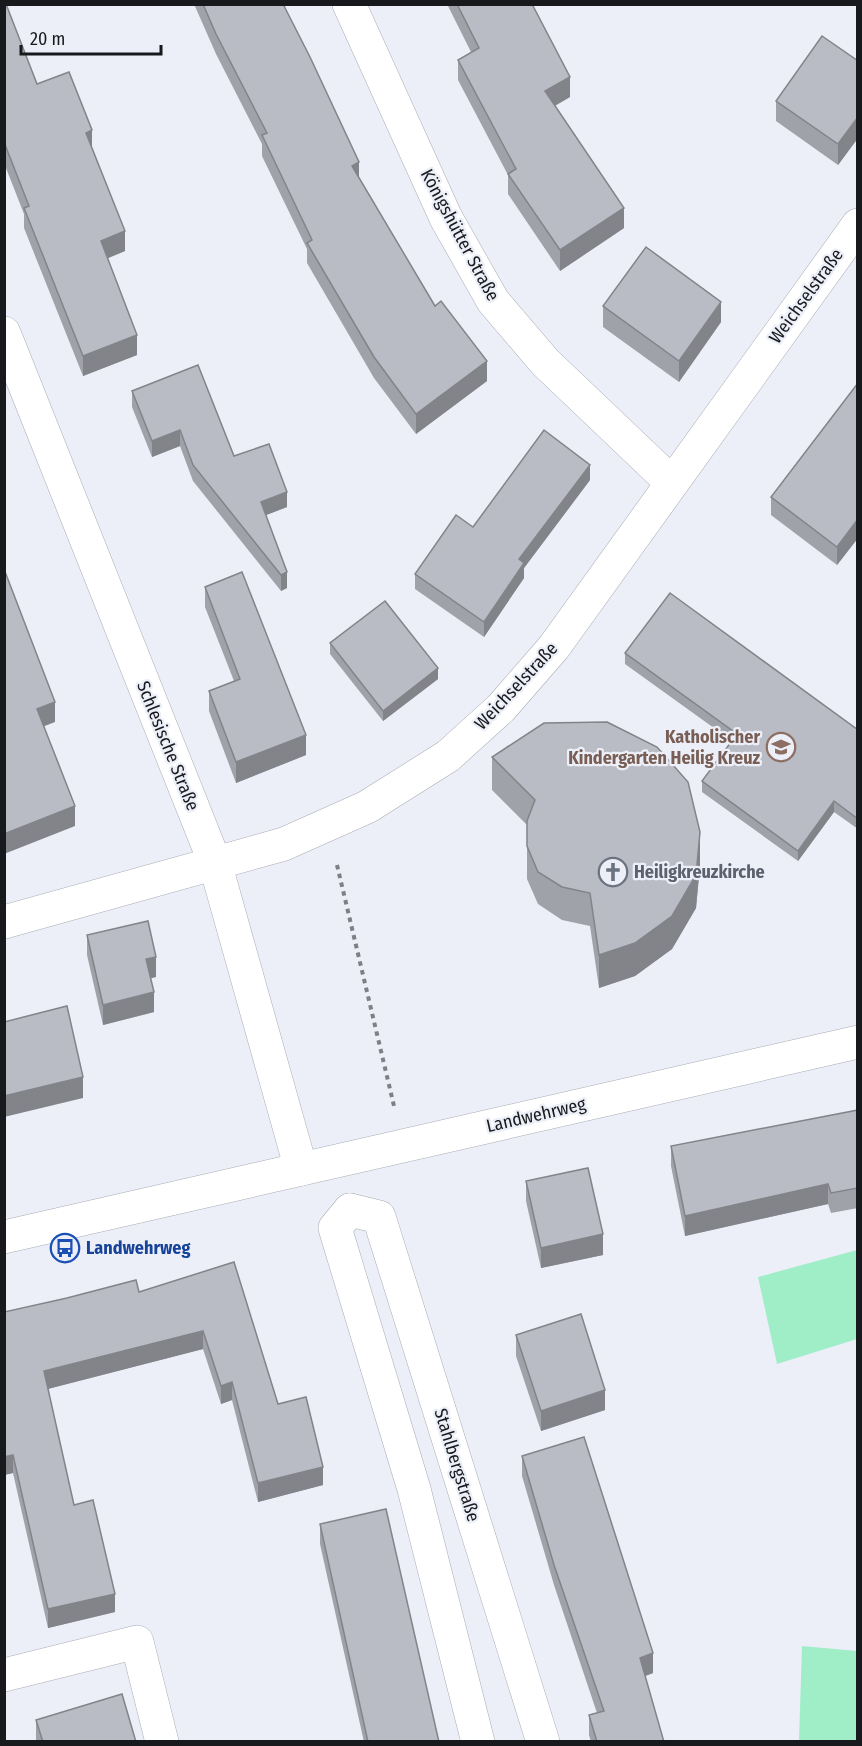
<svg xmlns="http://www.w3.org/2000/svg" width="862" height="1746" font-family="'Fira Sans Condensed',sans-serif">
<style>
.green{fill:#a0eec8}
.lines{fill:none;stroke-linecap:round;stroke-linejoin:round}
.street-casing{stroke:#a9acb4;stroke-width:34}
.path{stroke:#7e8085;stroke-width:4;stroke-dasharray:4.5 4.5;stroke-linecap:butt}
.street{stroke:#fff;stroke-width:33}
.wall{fill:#9fa2a9}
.shaded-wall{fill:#828489}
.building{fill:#b9bcc4;stroke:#828489;stroke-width:1.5}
.labels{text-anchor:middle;stroke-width:4.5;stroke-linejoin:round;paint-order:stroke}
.street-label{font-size:18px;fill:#18191c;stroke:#eceff8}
.education-label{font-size:18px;font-weight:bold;fill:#785e54;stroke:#eceff8;text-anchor:end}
.worship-label{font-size:18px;font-weight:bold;fill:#5b616d;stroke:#eceff8;text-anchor:start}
.transit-label{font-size:18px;font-weight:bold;fill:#164399;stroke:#eceff8;text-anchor:start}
</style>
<rect width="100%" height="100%" fill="#eceff8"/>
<g class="green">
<polygon points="857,1250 857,1339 777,1364 758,1277"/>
<polygon points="802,1646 857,1651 857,1741 799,1741"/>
</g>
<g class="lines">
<g class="street-casing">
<g id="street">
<polyline points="349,4 446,218 493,301 545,362 671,482"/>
<polyline points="4,333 215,863 301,1169"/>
<polyline points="4,922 284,844 367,807 448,756 501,708 554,647 858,225"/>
<polyline points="350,1210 379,1217 543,1742"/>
<polyline points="350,1210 335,1228 414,1489 478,1742"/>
<polyline points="4,1237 858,1042"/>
<polyline points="4,1675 137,1642 162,1742"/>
</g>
</g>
<polyline class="path" points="337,865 394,1106"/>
<use href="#street" class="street"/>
</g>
<g class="wall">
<polygon points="4,4 37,84 92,148 125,251 108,258 137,355 83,376 24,228 24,214 4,163"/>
<polygon points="194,4 283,4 359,178 435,306 487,381 416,434 374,378 307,263 307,249 262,156 262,144 216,54"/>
<polygon points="447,4 532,4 570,97 555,106 624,228 560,271 508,194 508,175 458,80 458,60 471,52"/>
<polygon points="858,61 858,138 838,165 776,121 776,101"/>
<polygon points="603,306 721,322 679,382 603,327"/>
<polygon points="858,383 858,538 837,565 771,515 771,497"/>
<polygon points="132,391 234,456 287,507 266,515 287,588 281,591 193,481 180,446 152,457 132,407"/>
<polygon points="590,480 524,568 524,578 484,637 415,589 415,574"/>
<polygon points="205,587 306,755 236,783 209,711 209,691 234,681 205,607"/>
<polygon points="330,643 438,679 383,721 330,654"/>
<polygon points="625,653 858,730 858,829 834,812 798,861 702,792 702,781 732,741 625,664"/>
<polygon points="492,757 700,865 696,908 672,949 635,976 599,988 590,926 562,920 538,904 527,879 527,825 492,790"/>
<polygon points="87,935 156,977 151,978 154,1012 103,1025 87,955"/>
<polygon points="858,1110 858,1208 831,1213 828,1204 685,1236 671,1166 671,1146"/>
<polygon points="526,1181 603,1255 541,1268 526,1201"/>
<polygon points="234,1262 278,1404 323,1485 258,1502 232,1400 221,1404 203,1349 47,1389 74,1505 115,1612 48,1628 13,1473 4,1475 4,1312 139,1292"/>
<polygon points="516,1335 605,1410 541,1431 516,1356"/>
<polygon points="522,1456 653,1673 645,1676 664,1742 591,1742 589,1735 589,1715 597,1713 554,1585 522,1476"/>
<polygon points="320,1524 439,1742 364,1742 320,1544"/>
<polygon points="36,1720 136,1742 36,1742"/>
</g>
<g class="shaded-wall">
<polygon points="570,77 570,97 545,111 545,91"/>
<polygon points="858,117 858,138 838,165 838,144"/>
<polygon points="92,130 92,150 86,133"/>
<polygon points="359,162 359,182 352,166"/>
<polygon points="624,208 624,228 560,271 560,250"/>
<polygon points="125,231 125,251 101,261 101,241"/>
<polygon points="721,302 721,322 679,382 679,361"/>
<polygon points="137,335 137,355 83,376 83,356"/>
<polygon points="487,361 487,381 416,434 416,414"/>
<polygon points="180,430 180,446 152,457 152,441"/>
<polygon points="590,465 590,480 524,568 524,578 484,637 484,622 519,559"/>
<polygon points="287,492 287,507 261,517 261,502"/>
<polygon points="858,519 858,538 837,565 837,547"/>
<polygon points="287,572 287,588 281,591 281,575"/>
<polygon points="438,668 438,679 383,721 383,711"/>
<polygon points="55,702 55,722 37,729 37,709"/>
<polygon points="306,735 306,755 236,783 236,762"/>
<polygon points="834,801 834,812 798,861 798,851"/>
<polygon points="75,806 75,826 4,854 4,834"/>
<polygon points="700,832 700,865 696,908 672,949 635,976 599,988 599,955"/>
<polygon points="156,957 156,977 146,979 146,959"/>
<polygon points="154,992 154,1012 103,1025 103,1005"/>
<polygon points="83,1077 83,1098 4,1117 4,1096"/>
<polygon points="828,1184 828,1204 685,1236 685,1216"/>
<polygon points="603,1234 603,1255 541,1268 541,1248"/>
<polygon points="203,1331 203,1349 44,1390 44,1371"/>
<polygon points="232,1382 232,1400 221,1404 221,1386"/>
<polygon points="605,1390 605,1410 541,1431 541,1411"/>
<polygon points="13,1455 13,1473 4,1475 4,1457"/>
<polygon points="323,1467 323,1485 258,1502 258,1483"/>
<polygon points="115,1594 115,1612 48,1628 48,1609"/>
<polygon points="653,1653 653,1673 640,1678 640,1658"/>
</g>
<g class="building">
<polygon points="4,4 6,4 37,84 69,72 92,130 86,133 125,231 101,241 137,335 83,356 24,208 29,206 4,142"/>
<polygon points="203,4 283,4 310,57 359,162 352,166 435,306 441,301 487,361 416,414 374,357 307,243 312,240 262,135 267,133 216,34"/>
<polygon points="457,4 532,4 570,77 545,91 624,208 560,250 508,174 516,169 458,60 479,48"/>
<polygon points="822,36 858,61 858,117 838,144 776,101"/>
<polygon points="646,247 721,302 679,361 603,306"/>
<polygon points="198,365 234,456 269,444 287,492 261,502 287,572 281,575 193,465 180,430 152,441 132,391"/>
<polygon points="858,383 858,519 837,547 771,497"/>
<polygon points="544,430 590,465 519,559 524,563 484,622 415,574 456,515 473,527"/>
<polygon points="4,569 55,702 37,709 75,806 4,834"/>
<polygon points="242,572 306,735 236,762 209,691 240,679 205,587"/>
<polygon points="670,593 858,730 858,819 834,801 798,851 702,781 737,734 625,653"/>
<polygon points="385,601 438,668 383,711 330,643"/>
<polygon points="607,722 657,747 688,782 700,832 696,875 672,916 635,943 599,955 590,893 562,887 538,872 527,846 527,821 535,800 492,757 544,723"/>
<polygon points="148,921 156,957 146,959 154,992 103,1005 87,935"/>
<polygon points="67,1006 83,1077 4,1096 4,1022"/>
<polygon points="858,1110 858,1188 831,1193 828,1184 685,1216 671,1146"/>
<polygon points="588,1168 603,1234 541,1248 526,1181"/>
<polygon points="234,1262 278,1404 306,1397 323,1467 258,1483 232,1382 221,1386 203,1331 44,1371 74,1505 93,1500 115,1594 48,1609 13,1455 4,1457 4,1312 67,1298 136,1280 139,1292"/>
<polygon points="581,1314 605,1390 541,1411 516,1335"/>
<polygon points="584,1437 653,1653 640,1658 664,1742 597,1742 589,1715 604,1711 554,1565 522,1456"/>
<polygon points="386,1509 439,1742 368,1742 320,1524"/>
<polygon points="122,1694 136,1742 43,1742 36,1720"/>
</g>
<defs>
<g id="school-ring" transform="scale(1.5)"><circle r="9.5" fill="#eceff8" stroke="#8d6e63" stroke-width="1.5"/><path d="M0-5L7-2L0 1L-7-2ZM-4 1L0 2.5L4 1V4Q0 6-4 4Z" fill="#8d6e63"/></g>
<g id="church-ring" transform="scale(1.5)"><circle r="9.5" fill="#eceff8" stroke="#6b7280" stroke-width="1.5"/><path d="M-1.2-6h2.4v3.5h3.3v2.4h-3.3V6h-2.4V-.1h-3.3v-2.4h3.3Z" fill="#6b7280"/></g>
<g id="bus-ring" transform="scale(1.5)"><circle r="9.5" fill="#eceff8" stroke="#1a4fb4" stroke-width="1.5"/><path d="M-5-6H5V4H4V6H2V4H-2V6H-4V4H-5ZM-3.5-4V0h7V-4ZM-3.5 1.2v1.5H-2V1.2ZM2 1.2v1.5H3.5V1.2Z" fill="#1a4fb4"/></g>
</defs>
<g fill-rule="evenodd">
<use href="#school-ring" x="781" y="747"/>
<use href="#church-ring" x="613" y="872"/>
<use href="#bus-ring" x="65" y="1248"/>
</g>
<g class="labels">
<g class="street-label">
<text transform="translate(460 235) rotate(62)" y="6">Königshütter Straße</text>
<text transform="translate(806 296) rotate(-54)" y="6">Weichselstraße</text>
<text transform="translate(516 686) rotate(-47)" y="6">Weichselstraße</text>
<text transform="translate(168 746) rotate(68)" y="6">Schlesische Straße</text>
<text transform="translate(536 1115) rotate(-13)" y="6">Landwehrweg</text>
<text transform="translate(457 1465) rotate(73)" y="6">Stahlbergstraße</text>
</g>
<g class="education-label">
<text x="760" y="743">Katholischer<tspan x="760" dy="21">Kindergarten Heilig Kreuz</tspan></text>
</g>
<g class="worship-label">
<text x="634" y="878">Heiligkreuzkirche</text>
</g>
<g class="transit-label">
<text x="86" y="1254">Landwehrweg</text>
</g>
</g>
<rect width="862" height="1746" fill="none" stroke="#18191c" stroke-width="12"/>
<path d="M21 45v9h140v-9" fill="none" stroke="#18191c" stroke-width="3"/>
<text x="30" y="45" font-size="18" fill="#18191c" stroke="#eceff8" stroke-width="4.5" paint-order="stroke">20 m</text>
</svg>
